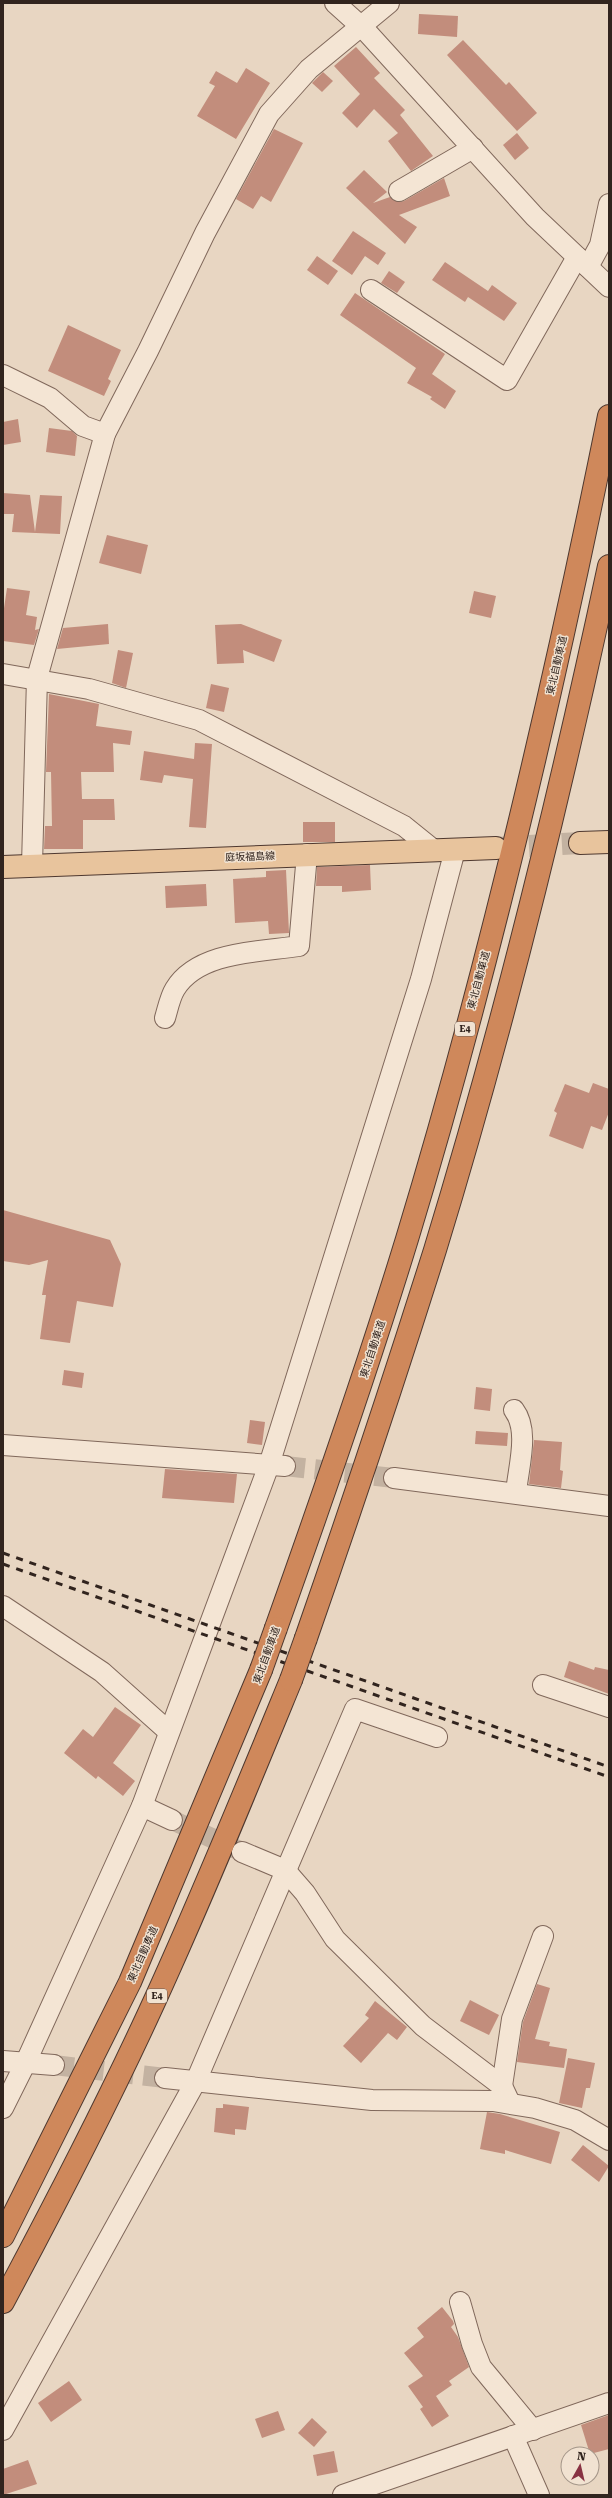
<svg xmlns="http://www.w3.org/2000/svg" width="612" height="2498" font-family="'Roboto Serif','Noto Sans JP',serif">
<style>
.building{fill:#c28d7c}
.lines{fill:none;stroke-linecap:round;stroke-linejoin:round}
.minor-tunnel{stroke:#c3b2a1;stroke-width:20;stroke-dasharray:20 10;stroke-linecap:butt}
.major-tunnel{stroke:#c3b2a1;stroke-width:22;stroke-dasharray:22 11;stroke-linecap:butt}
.minor-casing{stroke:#80685b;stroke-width:22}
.major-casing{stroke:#4e382f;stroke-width:24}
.highway-casing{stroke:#4e382f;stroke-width:24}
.minor{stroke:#f4e5d4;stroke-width:20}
.major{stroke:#e8c49d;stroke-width:22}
.highway{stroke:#cf885b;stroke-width:22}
.rail{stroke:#31241e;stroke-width:3;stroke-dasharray:7 7;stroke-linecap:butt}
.highway-bridge-casing{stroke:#4e382f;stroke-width:24;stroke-linecap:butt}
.highway-bridge{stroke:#cf885b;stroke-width:22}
.labels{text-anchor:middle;stroke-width:3;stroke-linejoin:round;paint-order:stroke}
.shield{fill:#f1e2d1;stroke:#6b5d54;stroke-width:1}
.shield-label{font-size:9px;font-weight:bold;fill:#31241e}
.street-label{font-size:10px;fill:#31241e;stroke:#f1e2d1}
</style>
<rect width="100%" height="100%" fill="#e8d6c2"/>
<g class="building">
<polygon points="419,14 458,16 457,37 418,34"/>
<polygon points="463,40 506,85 509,82 537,113 517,131 447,55"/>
<polygon points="356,47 380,73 374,78 405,110 400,115 433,156 411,171 388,141 398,133 374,109 357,128 342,113 360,94 334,66"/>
<polygon points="246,68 270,83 236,139 197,116 215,86 209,83 216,71 237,83"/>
<polygon points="323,72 333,81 322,92 312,83"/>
<polygon points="274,129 303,143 271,202 261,196 253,209 236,199"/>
<polygon points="517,133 529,148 515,160 503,145"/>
<polygon points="364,170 387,192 373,203 390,197 399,202 404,201 444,178 450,196 399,215 417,227 405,244 346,188"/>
<polygon points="353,231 386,253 378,265 365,256 352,275 332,261"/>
<polygon points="317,256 338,271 328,285 307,270"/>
<polygon points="445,262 488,291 492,285 517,303 504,321 468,297 465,302 432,280"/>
<polygon points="389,271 405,282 397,293 381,283"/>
<polygon points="355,293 445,354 432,374 456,391 445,409 430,399 432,397 407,383 416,368 340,315"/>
<polygon points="68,325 121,350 108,379 111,381 104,396 48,371"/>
<polygon points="18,419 21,442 3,445 3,422"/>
<polygon points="49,428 72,431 77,436 75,456 46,452"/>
<polygon points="3,493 30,495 35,532 40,495 62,496 60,534 12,532 14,514 3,514"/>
<polygon points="107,535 148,545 141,574 99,563"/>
<polygon points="7,588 30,591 26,615 37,617 35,630 39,629 34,645 3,641 3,615"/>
<polygon points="474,591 496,596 491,618 469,613"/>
<polygon points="108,624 109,644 57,649 63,628"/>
<polygon points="241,624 282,640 274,662 243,650 244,663 217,664 215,625"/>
<polygon points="118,650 133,653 126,688 112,683"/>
<polygon points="211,684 229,688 224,712 206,708"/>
<polygon points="49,694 99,704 96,726 132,731 130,745 113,743 114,772 81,772 82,799 114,799 115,820 83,820 83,849 44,849 45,826 52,826 51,772 46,772"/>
<polygon points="195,743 212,744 206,828 189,827 193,779 164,775 162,783 140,780 144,751 194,759"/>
<rect x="303" y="822" width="32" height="20"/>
<polygon points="370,865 371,890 342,892 342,886 316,886 317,867"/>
<polygon points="286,870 289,933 269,934 268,921 235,923 233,879 266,877 266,871"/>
<polygon points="206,884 207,906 166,908 165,886"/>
<polygon points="593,1083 609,1089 609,1112 602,1130 591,1126 583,1149 549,1136 557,1113 554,1111 565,1084 589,1093"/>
<polygon points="3,1210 110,1240 121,1264 113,1307 77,1301 70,1343 40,1339 46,1295 42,1295 48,1260 29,1265 3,1261"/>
<polygon points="64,1370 84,1373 82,1388 62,1385"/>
<polygon points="476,1387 492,1389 490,1411 474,1409"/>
<polygon points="250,1420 265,1422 262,1445 247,1443"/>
<polygon points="476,1431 508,1433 507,1446 475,1444"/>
<polygon points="534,1440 562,1442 560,1470 563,1471 561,1488 529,1484"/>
<polygon points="165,1469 237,1474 234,1503 162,1498"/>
<polygon points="569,1661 594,1670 595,1667 609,1670 609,1694 564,1677"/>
<polygon points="115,1707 141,1725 113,1763 135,1781 123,1796 98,1776 96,1779 64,1753 83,1729 93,1737"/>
<polygon points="537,1984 550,1988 535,2039 550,2042 549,2046 567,2049 564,2068 517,2062 523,2022"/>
<polygon points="470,2000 499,2015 489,2035 460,2021"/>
<polygon points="375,2001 407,2027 397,2040 388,2033 361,2063 343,2046 369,2018 365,2015"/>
<polygon points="568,2058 595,2063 590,2088 586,2088 582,2108 559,2103"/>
<polygon points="223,2104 249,2107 246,2130 235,2129 235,2135 214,2132 216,2108 223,2108"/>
<polygon points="487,2112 500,2114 560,2132 551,2164 505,2150 505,2154 480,2149"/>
<polygon points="583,2145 609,2166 599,2182 571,2160"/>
<polygon points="442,2307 453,2321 454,2324 451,2327 458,2337 469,2367 449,2381 452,2385 436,2396 449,2416 432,2427 420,2409 423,2407 408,2386 423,2376 404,2353 424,2337 417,2328"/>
<polygon points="69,2381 82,2400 51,2422 38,2403"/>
<polygon points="278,2411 285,2430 262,2438 255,2419"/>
<polygon points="609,2415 609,2449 590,2454 581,2425"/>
<polygon points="312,2418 327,2432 314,2447 298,2433"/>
<polygon points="334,2451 338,2472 317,2476 313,2455"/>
<polygon points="28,2460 37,2484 3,2495 3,2469"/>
</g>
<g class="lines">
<g class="minor-tunnel">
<polyline points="285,1466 394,1478"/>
<polyline points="172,1820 238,1850"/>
<polyline points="54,2065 165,2078"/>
</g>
<polyline class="major-tunnel" points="496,848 580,843"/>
<g class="minor-casing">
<g id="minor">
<polyline points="335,3 365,30 535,217 609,287"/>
<polyline points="399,191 473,148"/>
<polyline points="588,267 600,245 609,204"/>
<polyline points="371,290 507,380 577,257"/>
<polyline points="3,375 50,398 83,426 105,434"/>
<polyline points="3,674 89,689 199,720 404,826 435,851"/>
<polyline points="32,865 37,678 105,434 148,351 205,233 269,114 309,69 389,3"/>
<path d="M165,1018C168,1008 170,997 175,989C198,951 260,952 299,946L307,854"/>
<path d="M514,1410C530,1431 518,1468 516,1493"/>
<polyline points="3,1445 285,1466"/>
<polyline points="394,1478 609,1506"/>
<polyline points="3,1606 102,1672 168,1731"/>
<polyline points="543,1685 609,1707"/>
<polyline points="142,1806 172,1820"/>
<polyline points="242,1852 285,1870 305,1893 335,1939 423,2026 502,2086 510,2103"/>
<polyline points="3,2061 54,2065"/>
<polyline points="165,2078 372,2100 493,2101 535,2108 575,2120 609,2140"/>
<polyline points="502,2086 512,2019 543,1936"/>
<polyline points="3,2108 25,2064 142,1806 269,1465 421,979 455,850"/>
<polyline points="460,2302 472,2344 481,2367 533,2430"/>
<polyline points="3,2430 196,2081 355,1709 437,1737"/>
<polyline points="513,2436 539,2495"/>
<polyline points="343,2495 609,2403"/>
</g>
</g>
<g class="major-casing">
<g id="major">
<polyline points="580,843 609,842"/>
<polyline points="3,867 496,848"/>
</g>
</g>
<g class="highway-casing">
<g id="highway">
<path d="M276,1628C322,1499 367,1370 407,1239C489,969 553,693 609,416"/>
<path d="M306,1638C351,1509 394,1380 435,1250C504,1025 560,796 609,566"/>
<polyline points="3,2236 130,1982 261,1670"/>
<path d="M3,2302C56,2203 108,2103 155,2000C203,1895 247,1787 291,1680"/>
</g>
</g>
<use href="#minor" class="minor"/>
<use href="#major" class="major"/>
<use href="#highway" class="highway"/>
<g class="rail">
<polyline points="3,1553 609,1767"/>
<polyline points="3,1564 609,1777"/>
</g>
<g class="highway-bridge-casing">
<g id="highway-bridge">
<polyline points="261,1670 276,1628"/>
<polyline points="291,1680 306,1638"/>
</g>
</g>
<use href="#highway-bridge" class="highway-bridge"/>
</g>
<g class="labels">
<g class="shield">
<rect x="455" y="1022" width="20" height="14" rx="3"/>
<rect x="147" y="1989" width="20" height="14" rx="3"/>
</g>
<g class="shield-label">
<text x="465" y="1032">E4</text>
<text x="157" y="1999">E4</text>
</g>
<g class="street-label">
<text transform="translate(556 665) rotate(-77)" y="4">東北自動車道</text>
<text transform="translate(250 856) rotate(-2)" y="4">庭坂福島線</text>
<text transform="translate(478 980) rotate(-75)" y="4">東北自動車道</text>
<text transform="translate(372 1349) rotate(-72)" y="4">東北自動車道</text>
<text transform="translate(266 1655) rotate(-70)" y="4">東北自動車道</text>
<text transform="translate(142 1954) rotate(-66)" y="4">東北自動車道</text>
</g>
</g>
<rect width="612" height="2498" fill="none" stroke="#31241e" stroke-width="8"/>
<g transform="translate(580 2466) rotate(8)"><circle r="19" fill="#f1e2d1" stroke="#a49689"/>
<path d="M0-3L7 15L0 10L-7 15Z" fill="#883242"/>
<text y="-6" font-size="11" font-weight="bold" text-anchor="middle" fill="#31241e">N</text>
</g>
</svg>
